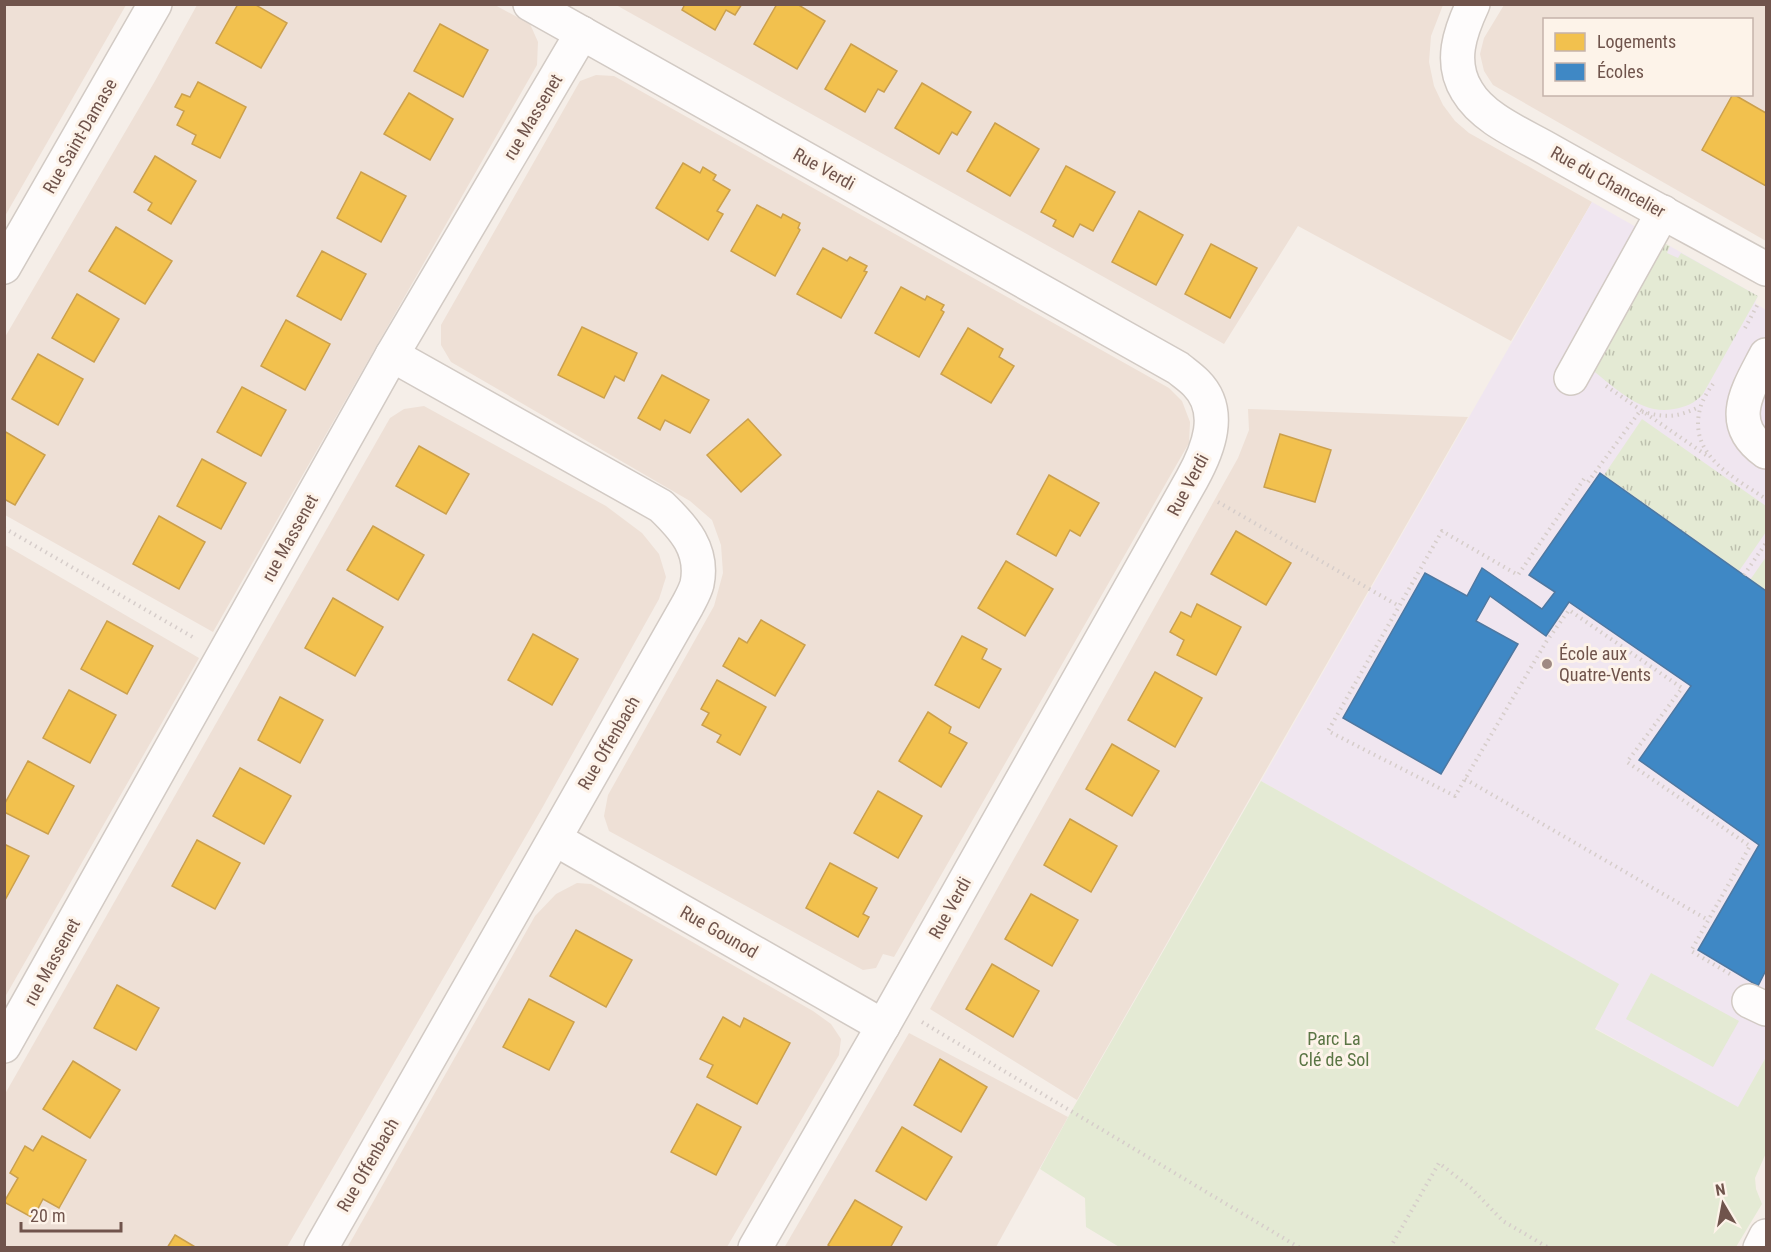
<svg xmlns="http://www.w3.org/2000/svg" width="1771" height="1252" font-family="'Roboto Condensed',sans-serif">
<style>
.residential{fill:#eee0d6;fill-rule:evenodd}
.education{fill:#f0e6f0}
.grass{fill:url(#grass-tufts)}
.park{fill:#e4ead4}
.homes{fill:#f2c14e;stroke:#cba04d;stroke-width:1.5}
.schools{fill:#3f88c5;stroke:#4e78a1;stroke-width:1.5}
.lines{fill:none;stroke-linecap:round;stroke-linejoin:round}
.minor-casing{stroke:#d2cac4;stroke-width:36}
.path{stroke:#d6cdca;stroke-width:4;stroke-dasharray:1.5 4.5;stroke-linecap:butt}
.minor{stroke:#fefcfc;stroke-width:33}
.poi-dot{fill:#9f8a83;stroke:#fdf3e9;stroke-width:2}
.labels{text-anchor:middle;stroke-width:6;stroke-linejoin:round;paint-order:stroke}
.street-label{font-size:18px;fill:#70544c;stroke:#fdf3e9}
.poi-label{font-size:18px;fill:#70544c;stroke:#fdf3e9;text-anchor:start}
.park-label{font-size:18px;fill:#5a7544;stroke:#fdf3e9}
</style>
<defs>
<pattern id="grass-tufts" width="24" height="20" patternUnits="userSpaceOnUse" patternTransform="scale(1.5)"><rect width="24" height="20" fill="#e4ead4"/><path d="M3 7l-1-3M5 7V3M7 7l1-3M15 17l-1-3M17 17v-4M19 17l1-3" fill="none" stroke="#bdc0ae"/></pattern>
</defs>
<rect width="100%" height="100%" fill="#f5eee8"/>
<g class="residential">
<polygon points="5,4 126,5 5,216 4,5"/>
<polygon points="197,5 495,5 530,24 538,42 537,65 213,632 5,515 5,337 155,81"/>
<polygon points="616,5 1443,5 1431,36 1429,62 1434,86 1443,105 1455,121 1469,133 1592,202 1511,341 1298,226 1224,344"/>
<path d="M1504,5H1766V241L1493,85L1484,71L1480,54L1484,38ZM1544,20H1752V94H1544Z"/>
<polygon points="596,75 614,76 1169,388 1182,401 1190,422 1189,443 894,957 883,954 876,968 863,970 609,831 604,816 608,795 714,606 723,573 721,545 712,520 690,501 451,362 441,345 441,325 580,81"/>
<polygon points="424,406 606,506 642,533 659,554 666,577 659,599 541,810 287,1247 8,1248 5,1246 5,1094 390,418 404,409"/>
<polygon points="1248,409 1468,417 1077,1100 930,1009 1238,458 1249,430"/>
<polygon points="5,545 199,658 5,997"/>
<polygon points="577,883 591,884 813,1011 831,1024 841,1039 839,1055 727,1247 347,1248 535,916 556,894"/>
<polygon points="909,1033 1068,1117 996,1247 784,1248"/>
</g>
<polygon class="education" points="1592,202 1758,296 1755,303 1766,310 1766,1057 1738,1108 1595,1028 1618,984 1261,781"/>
<g class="grass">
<path d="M1662,242L1670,246L1667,253L1678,258L1681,253L1758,296L1703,394C1695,403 1686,407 1674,409C1642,416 1616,388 1592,370Z"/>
<polygon points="1642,419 1766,506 1766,532 1739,571 1604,475"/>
<polygon points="1766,557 1766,591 1750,580"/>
</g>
<g class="park">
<polygon points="1261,781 1619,984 1595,1029 1738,1107 1766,1057 1766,1153 1755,1178 1756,1189 1762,1204 1736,1247 1121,1248 1086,1227 1085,1198 1040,1169 1072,1110"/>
<polygon points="1651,973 1739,1021 1713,1067 1626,1019"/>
</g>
<g class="homes">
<polygon points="238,4 254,4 287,23 261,68 216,43"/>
<polygon points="685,4 742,4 735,15 726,10 715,30 682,10"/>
<polygon points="777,4 797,4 825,21 797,69 754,44"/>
<polygon points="440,24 488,50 463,97 414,71"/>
<polygon points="851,44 897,71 884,92 878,89 865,112 825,89"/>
<polygon points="198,82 246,107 220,158 192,144 196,135 177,125 184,111 175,107 182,94 190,97"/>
<polygon points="922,83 971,112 957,135 952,132 939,154 895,128"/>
<polygon points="409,93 453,119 430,160 384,134"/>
<polygon points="1733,94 1766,113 1766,186 1702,150"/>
<polygon points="995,123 1039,149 1010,196 967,171"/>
<polygon points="155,156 196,181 171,224 148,210 152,203 134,192"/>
<polygon points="683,163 700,173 703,167 716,175 713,180 730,190 717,211 723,214 708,240 656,208"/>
<polygon points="1066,166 1115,192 1093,231 1080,224 1073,237 1053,226 1056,220 1041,212"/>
<polygon points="361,172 406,196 381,242 337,218"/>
<polygon points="757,205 781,218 783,214 800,223 798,228 800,230 775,276 731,251"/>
<polygon points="1139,211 1183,235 1156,285 1112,262"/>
<polygon points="116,227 172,261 145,304 89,271"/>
<polygon points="1211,244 1257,268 1230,318 1185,294"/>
<polygon points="823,248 847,261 850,257 867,266 864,271 867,272 841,318 797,294"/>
<polygon points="322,251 366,274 341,320 297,296"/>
<polygon points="901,287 925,300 927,296 944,305 941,310 944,312 919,357 875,333"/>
<polygon points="77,294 119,319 94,362 52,338"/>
<polygon points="286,320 330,344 305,390 261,366"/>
<polygon points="582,327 637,353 624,381 615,376 604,398 558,375"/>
<polygon points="968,328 1003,349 999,357 1014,366 991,403 941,374"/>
<polygon points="38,354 83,379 58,425 12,399"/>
<polygon points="662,375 709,400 690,433 665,420 660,430 638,418"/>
<polygon points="242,387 286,410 261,456 217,432"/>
<polygon points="748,419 781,455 741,492 707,455"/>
<polygon points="4,431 45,455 15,505 4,499"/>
<polygon points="1280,434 1331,450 1315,502 1264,487"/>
<polygon points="419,446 469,474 446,514 396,486"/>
<polygon points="202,459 246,483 221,529 177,506"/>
<polygon points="1049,475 1099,503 1080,536 1070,530 1056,556 1017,534"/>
<polygon points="159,516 205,542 179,589 133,564"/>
<polygon points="373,526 424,555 398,600 347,570"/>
<polygon points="1236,531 1291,563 1266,605 1211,574"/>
<polygon points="1006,561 1053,589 1025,636 978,608"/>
<polygon points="333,598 383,627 355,676 305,648"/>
<polygon points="1197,604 1241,627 1216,675 1177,655 1184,640 1170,632 1181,612 1191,617"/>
<polygon points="761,620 805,645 775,696 723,666 739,638 747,643"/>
<polygon points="107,621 153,646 127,694 81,669"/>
<polygon points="533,634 578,659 552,705 508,680"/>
<polygon points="962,636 987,649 982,659 1001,669 979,708 935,685"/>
<polygon points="1155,672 1202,698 1175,747 1128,720"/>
<polygon points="717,680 766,707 740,755 717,742 721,735 702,725 709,713 701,709"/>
<polygon points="69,690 116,715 90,763 43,738"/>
<polygon points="280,697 323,720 300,763 258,740"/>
<polygon points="928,712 951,727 949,733 967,743 941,787 899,761"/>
<polygon points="1112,744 1159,771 1132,816 1086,789"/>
<polygon points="28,761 74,786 48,834 4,812 4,805"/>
<polygon points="240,768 291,796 264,844 213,816"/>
<polygon points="878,791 922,816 898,858 854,833"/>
<polygon points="1070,819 1117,846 1091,892 1044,865"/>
<polygon points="197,840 240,863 215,909 172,886"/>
<polygon points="4,844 29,856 4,902"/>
<polygon points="830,863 877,888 863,914 869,917 858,937 806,908"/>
<polygon points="1031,894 1078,920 1052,966 1005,939"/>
<polygon points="576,930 632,960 606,1007 550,976"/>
<polygon points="992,964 1039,991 1013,1037 966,1009"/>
<polygon points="117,985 159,1008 136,1050 94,1028"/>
<polygon points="529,999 574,1022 549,1070 503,1047"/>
<polygon points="723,1017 740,1027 744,1018 790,1043 757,1104 707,1077 713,1065 700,1059"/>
<polygon points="940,1059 987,1087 961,1132 914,1105"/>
<polygon points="73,1061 120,1090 90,1138 43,1109"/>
<polygon points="697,1104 741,1127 716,1175 671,1152"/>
<polygon points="902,1127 952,1157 926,1200 876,1171"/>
<polygon points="42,1136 86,1160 59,1208 43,1199 33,1218 4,1202 18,1178 10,1173 25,1146 33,1151"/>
<polygon points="855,1200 902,1227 890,1248 832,1248 828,1245"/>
<polygon points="175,1235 197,1248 167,1248"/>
</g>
<polygon class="schools" points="1600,473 1766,591 1766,970 1758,986 1698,950 1759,845 1639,760 1691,686 1569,602 1546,636 1490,596 1476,621 1518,644 1441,774 1343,718 1425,573 1467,596 1482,568 1542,609 1555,592 1529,575"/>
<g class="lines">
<g class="minor-casing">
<g id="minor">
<path d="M530,4L1178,368C1184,373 1190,377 1196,383C1224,411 1208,450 1192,479L883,1026L755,1248"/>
<path d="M1473,4C1460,32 1449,62 1467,91C1484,120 1524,135 1551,151C1622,191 1695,230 1766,269"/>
<polyline points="4,267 155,4"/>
<path d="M1766,355C1748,390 1725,423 1766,452"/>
<polyline points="1571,378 1663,212"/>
<polyline points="555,839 883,1026"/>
<polyline points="1749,1001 1766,1009"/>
<polyline points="4,1046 392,355 582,33"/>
<path d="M321,1248L687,606C690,600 695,592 697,584C704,550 684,528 661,506L392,355"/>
<polyline points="1760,1248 1766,1236"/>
</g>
</g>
<g class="path">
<polyline points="1745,328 1759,302"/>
<path d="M1713,384C1708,391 1702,400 1700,409C1688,456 1734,477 1766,499"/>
<polyline points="1606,386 1706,455"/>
<polyline points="1584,479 1518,575 1442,531 1328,731 1455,796 1546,642 1569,610 1682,688 1627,762 1750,846 1691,951 1730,974"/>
<path d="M1588,482L1640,411C1665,418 1676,418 1699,407"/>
<polyline points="1218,502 1399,606"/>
<polyline points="4,528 196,639"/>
<polyline points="1744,575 1766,543"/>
<polyline points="1465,779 1708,920"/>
<polyline points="922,1022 1300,1248"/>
<polyline points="1390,1248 1439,1163 1471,1188 1503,1221 1549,1248"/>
</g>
<use href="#minor" class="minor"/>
</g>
<circle class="poi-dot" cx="1547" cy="664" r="6"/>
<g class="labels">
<g class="street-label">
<text transform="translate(533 117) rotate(-59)" y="6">rue Massenet</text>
<text transform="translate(80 136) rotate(-60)" y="6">Rue Saint-Damase</text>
<text transform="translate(824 169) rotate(29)" y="6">Rue Verdi</text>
<text transform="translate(1608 182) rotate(29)" y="6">Rue du Chancelier</text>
<text transform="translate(1188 485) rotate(-62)" y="6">Rue Verdi</text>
<text transform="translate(290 538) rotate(-61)" y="6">rue Massenet</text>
<text transform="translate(609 743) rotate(-60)" y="6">Rue Offenbach</text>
<text transform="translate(950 908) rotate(-61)" y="6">Rue Verdi</text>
<text transform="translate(719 932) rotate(30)" y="6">Rue Gounod</text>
<text transform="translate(52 962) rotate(-61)" y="6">rue Massenet</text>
<text transform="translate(368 1165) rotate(-60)" y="6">Rue Offenbach</text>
</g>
<g class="poi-label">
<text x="1559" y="660">École aux<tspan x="1559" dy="21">Quatre-Vents</tspan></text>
</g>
<g class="park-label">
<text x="1334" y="1045">Parc La<tspan x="1334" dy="21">Clé de Sol</tspan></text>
</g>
</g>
<rect width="1771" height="1252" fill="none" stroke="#70544c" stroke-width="12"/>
<rect x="1543" y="18" width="210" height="78" fill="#fdf3e9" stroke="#c5b3aa" stroke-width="1.5"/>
<rect x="1555" y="33" width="30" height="18" fill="#f2c14e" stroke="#c5b3aa" stroke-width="1.5"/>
<text x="1597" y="48" font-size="18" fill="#70544c">Logements</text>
<rect x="1555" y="63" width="30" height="18" fill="#3f88c5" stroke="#c5b3aa" stroke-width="1.5"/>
<text x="1597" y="78" font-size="18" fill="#70544c">Écoles</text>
<g transform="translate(1723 1204) rotate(350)" stroke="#fdf3e9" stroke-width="4.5" paint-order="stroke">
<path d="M0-4.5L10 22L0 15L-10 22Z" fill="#70544c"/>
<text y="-9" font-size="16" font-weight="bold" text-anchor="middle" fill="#70544c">N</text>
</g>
<path d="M21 1222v9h100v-9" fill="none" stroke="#70544c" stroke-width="3"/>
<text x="30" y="1222" font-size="18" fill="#70544c" stroke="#fdf3e9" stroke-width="4.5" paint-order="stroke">20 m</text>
</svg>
